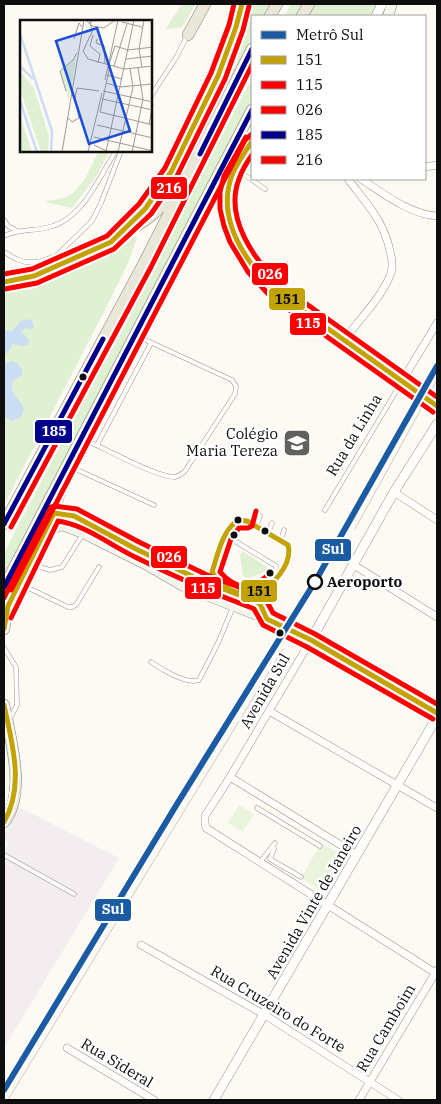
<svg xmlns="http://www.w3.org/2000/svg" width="441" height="1104" font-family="'IBM Plex Serif',serif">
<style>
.industrial{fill:#f3edef}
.green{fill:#e0f0d3}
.pitch{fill:#eaf4dd}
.water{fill:#cbddf3}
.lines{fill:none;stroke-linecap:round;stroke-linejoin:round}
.secondary-tunnel{stroke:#d8d7d0;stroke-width:10;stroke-dasharray:10 5;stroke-linecap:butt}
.service-casing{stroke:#959491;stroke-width:5}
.minor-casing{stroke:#959491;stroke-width:8}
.tertiary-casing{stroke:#959491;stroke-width:10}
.secondary-casing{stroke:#8c8b87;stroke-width:11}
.trunk-casing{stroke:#82827e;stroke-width:12}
.service{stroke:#fffefd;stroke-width:4}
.minor{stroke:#fffefd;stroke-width:7}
.tertiary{stroke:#fffefd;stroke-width:9}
.secondary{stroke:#f4f5ea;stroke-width:10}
.trunk{stroke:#eae6d8;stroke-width:11}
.tram{stroke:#d7c8c5;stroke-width:1}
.bus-1-casing{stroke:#fff;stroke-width:9}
.bus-2-casing{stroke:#fff;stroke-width:9}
.bus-3-casing{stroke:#fff;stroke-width:9}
.bus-4-casing{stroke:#fff;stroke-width:9}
.bus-5-casing{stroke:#fff;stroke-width:9}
.bus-1{stroke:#c3a204;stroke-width:5}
.bus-2{stroke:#f00;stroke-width:5}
.bus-3{stroke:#f00;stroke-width:5}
.bus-4{stroke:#00008b;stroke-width:5}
.bus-5{stroke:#f00;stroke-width:5}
.metro-1-casing{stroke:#fff;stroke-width:10}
.metro-1{stroke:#1a5ba3;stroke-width:6}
.bus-dot{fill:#0e0e0e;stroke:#fff;stroke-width:2}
.stop-dot{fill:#fff;stroke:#0e0e0e;stroke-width:2.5}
.labels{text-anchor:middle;stroke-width:5;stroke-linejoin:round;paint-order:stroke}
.poi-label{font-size:15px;fill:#0e0e0e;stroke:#fff;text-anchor:end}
.street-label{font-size:15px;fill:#0e0e0e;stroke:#fff}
.stop-label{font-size:15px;font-weight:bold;fill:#0e0e0e;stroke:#fff;text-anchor:start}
.inset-river{fill:none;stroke:#cbddf3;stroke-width:2.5}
.inset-road{fill:none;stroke:#9d9c97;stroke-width:1}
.view{fill:#1d4ed8;fill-opacity:0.15;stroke:#1d4ed8;stroke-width:2.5}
.inset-edge{fill:none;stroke:#0e0e0e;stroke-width:2.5}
.line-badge{stroke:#fff;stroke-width:2}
.badge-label{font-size:14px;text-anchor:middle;font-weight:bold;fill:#fff}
.pale-badge-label{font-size:14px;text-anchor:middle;font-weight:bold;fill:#111}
</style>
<rect width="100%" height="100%" fill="#fcfaf2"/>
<polygon class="industrial" points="19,807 119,858 4,1048 4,853 9,842 4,839 4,834"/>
<g class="green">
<polygon points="182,4 196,4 182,27 168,29 166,28"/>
<path d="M245,4H274L267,16H252V47L199,151L173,188L148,218C182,162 215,103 236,41C240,29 242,16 245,4Z"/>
<polygon points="291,4 303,4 296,16 285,16"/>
<polygon points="311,4 380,4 374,16 305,16"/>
<polygon points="252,78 252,101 4,578 4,553"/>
<path d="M99,151H110L95,178L72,208L45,202C52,199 60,200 68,196C83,189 91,165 99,151Z"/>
<path d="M135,236L137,238L128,263L106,308L4,505V292C41,287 76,270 109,252C118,248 126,241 135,236Z"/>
<polygon points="242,551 270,569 269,570 247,579 243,576 240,555"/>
</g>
<g class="pitch">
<polygon points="239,805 254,814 243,832 228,823"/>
<polygon points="321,843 342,855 320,890 301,878"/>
</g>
<g class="water">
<polygon points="28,319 32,321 34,327 32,329 25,328 21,332 29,340 28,345 24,346 12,344 9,351 4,355 4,331 12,331 21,321"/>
<path d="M12,361L17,363L22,369V375L13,381C8,395 22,398 24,410L20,418L12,421L4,416V364Z"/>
</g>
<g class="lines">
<polyline class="secondary-tunnel" points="267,619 301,635"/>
<g class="service-casing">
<g id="service">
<polyline points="151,96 177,56 187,36"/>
<polyline points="236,169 265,189"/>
<polyline points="4,220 8,226 17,231"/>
<path d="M4,236C19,228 36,232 53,226C84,216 99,177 116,151"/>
<polyline points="4,252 16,259 25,262 38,262 56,256 92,221 101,203 121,151"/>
<polyline points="4,272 19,276"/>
<path d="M83,439C102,447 158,478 175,477C179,476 181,474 185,471L235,394L236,386L232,380L137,336"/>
<polyline points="97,445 151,343"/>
<polyline points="69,466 154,505"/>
<polyline points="325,510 401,383"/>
<polyline points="54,513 74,516 136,549 202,581 251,599 260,604 266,616"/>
<polyline points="256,526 260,516"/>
<polyline points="268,534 272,523"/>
<polyline points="281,541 284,530"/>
<polyline points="220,549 235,541 276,566 275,578"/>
<polyline points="158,560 165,573"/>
<polyline points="30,564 50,570 62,567 83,534"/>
<polyline points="20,584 68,607 72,607 76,605 99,567"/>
<path d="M231,590L214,577L212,572C216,561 225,524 237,520C247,517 278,540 288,545C296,557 283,569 275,578"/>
<polyline points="4,648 16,667 17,705 10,718"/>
<path d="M151,662C161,669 187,685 199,680L218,643L233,607"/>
<polyline points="257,808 320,846"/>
<polyline points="273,846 274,849 270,859 301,877"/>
<polyline points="4,855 74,894"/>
<polyline points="260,862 275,843"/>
</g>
</g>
<g class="minor-casing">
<g id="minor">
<polyline points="425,167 437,165"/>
<path d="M361,179C384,194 409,214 437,216"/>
<path d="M344,340C359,320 379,300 389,278C394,268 392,261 390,251C384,221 366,203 348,179"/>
<polyline points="402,381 437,323"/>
<polyline points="394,492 437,520"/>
<polyline points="354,565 437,617"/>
<polyline points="311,640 230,777 205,816 205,823 206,828 437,974"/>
<polyline points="269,711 437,808"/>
<polyline points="230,777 357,855"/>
<polyline points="141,945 265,1015 398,1100"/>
<polyline points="67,1048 154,1100"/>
<polyline points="359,1100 437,970"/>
</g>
</g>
<g class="tertiary-casing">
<g id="tertiary">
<polyline points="376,16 382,4"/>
<polyline points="4,282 34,276 54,268 111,242 145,209 171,172 218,76 236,27 242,4"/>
<polyline points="311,640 394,492 437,424"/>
<polyline points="214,1100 437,717"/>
</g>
</g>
<g class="secondary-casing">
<g id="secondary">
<polyline points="388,16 392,4"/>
<path d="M252,141C245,153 236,165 231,178C217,218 246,264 275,291L437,406"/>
<polyline points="8,606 46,531 62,525 83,533 145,564 183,586 267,619"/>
<polyline points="301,635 437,713"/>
</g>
</g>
<g class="trunk-casing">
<g id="trunk">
<polyline points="270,16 277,4"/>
<polyline points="302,16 309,4"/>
<polyline points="188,35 205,4"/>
<path d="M111,242C136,226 156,217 173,192"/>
<polyline points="4,524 144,263 252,49"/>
<polyline points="46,531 64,481"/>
<polyline points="4,587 252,110"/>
<polyline points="4,629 8,606"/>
<path d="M4,705C10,737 27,794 4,822"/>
</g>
</g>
<use href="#service" class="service"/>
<use href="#minor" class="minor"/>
<use href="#tertiary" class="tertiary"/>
<use href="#secondary" class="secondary"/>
<use href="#trunk" class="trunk"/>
<g class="tram">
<polyline points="355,529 437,380"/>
<polyline points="8,1100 283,649"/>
</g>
<g class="bus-1-casing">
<g id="bus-1">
<path d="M252,141C245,153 235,165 231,178C217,221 246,262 275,291L437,406"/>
<polyline points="4,282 34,276 111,242 145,209 171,172 218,76 236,27 242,4"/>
<path d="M238,520L247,521L288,545C293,563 273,588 255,593C238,597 220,587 212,572C218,554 222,531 238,520Z"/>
<polyline points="4,629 8,606 54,513 74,516 136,549 202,581 255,601 260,604 267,619 311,640 437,713"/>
<path d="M4,705C12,743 25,786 4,822"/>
</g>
</g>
<g class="bus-2-casing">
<g id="bus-2">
<polyline points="246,137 224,176 220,192 220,209 224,226 230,242 248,272 271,297 433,412"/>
<polyline points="11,527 151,267 252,65"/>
<path d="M11,618L58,521C86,525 110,545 135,557C173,576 212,593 252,608L254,609L263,625L307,647L433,719"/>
</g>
</g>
<g class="bus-3-casing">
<g id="bus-3">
<path d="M252,155C247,162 242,170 239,179C224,218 254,259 280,285L437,397"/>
<polyline points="4,274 32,269 107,236 139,204 165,168 211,73 229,25 234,4"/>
<path d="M256,511L252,526L248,528H239L231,539L220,572C237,591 252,591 270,573"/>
<polyline points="4,598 48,508 54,506 77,509 139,542 205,574 259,595 266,600 273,613 315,634 437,704"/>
</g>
</g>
<g class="bus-4-casing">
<g id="bus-4">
<polyline points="200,154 252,49"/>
<polyline points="4,524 103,339"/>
<polyline points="4,587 252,110"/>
</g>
</g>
<g class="bus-5-casing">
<g id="bus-5">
<polyline points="5,289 37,283 114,249 151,214 177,176 225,79 243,30 249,6"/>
<polyline points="11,590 245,140 252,134"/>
</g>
</g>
<use href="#bus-1" class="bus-1"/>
<use href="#bus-2" class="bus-2"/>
<use href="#bus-3" class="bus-3"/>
<use href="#bus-4" class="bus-4"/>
<use href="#bus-5" class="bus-5"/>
<g class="metro-1-casing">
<polyline id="metro-1" points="4,1090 177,804 316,580 437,366"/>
</g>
<use href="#metro-1" class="metro-1"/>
</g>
<defs>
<g id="school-square" transform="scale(1.4375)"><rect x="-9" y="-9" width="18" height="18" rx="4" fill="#61615e" stroke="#fff"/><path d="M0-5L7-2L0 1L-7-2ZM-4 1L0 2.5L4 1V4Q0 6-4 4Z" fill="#fff"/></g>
</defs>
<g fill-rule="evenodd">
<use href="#school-square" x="297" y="443"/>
</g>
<g class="bus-dot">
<circle cx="83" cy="377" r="4.5"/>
<circle cx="238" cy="520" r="4.5"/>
<circle cx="265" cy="531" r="4.5"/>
<circle cx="234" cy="535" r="4.5"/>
<circle cx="270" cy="573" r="4.5"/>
<circle cx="280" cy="633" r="4.5"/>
</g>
<circle class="stop-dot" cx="315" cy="582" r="7"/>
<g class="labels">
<g class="poi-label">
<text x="278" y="439">Colégio<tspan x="278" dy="17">Maria Tereza</tspan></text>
</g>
<g class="street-label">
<text transform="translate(354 435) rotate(-59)" y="5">Rua da Linha</text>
<text transform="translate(265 691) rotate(-60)" y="5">Avenida Sul</text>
<text transform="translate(314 902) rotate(-60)" y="5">Avenida Vinte de Janeiro</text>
<text transform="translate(278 1009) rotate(31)" y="5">Rua Cruzeiro do Forte</text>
<text transform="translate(386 1028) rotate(-59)" y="5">Rua Camboim</text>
<text transform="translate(117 1063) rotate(31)" y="5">Rua Sideral</text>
</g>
<g class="stop-label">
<text x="327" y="587">Aeroporto</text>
</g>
</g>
<g transform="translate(20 20)">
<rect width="132" height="132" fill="#fcfaf2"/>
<path d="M56,39L49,81L40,52ZM0,51L14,68L29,116L28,132H21L0,69ZM0,95L12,132H0Z" fill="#e0f0d3"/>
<path class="inset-river" d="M0,14L32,111L31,132M0,46L13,59M0,81L17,132"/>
<path class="inset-road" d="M66,0L72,6L84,8L95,0M70,0L72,12L63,31L68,39L104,49L133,46M71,1L89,0M102,2L122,7M73,15L70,26L80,34L78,43M54,19L59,3L62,7M77,19L76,23L84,26L85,43M106,39L133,36M89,44L95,26L108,30L133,27M90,46L80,92L133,105M94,46L107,4M122,47L119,29L124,0M87,55L102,59M85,60L98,0M86,63L100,67L132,64M46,71L40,51L53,40L57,33M83,71L133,82M55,78L57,68L79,71M82,79L133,90M47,97L52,102L59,98L55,78M129,104L133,84M77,105L133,118M74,117L133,131M74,125L89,132M42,132L64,0M68,132L82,73M86,132L114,0M98,132L113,67L110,49M112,132L123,79L118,48"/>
<path class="view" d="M77,8L110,111L69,124L36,21Z"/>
<rect width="132" height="132" class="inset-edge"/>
</g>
<g class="line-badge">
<rect x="150" y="176" width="38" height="24" rx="5" fill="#f00"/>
<rect x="251" y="262" width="38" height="24" rx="5" fill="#f00"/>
<rect x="268" y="287" width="38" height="24" rx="5" fill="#c3a204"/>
<rect x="289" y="312" width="38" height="24" rx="5" fill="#f00"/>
<rect x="34" y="419" width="39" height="25" rx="5" fill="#00008b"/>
<rect x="314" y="538" width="38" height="24" rx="5" fill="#1a5ba3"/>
<rect x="150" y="545" width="38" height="24" rx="5" fill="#f00"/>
<rect x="184" y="576" width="38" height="24" rx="5" fill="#f00"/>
<rect x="240" y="579" width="38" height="24" rx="5" fill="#c3a204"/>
<rect x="94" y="898" width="38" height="24" rx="5" fill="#1a5ba3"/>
</g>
<g class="badge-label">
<text x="169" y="193">216</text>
<text x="270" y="279">026</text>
<text x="308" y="328">115</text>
<text x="54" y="436">185</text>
<text x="333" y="554">Sul</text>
<text x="169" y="562">026</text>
<text x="203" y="593">115</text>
<text x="113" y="914">Sul</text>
</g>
<g class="pale-badge-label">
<text x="287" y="304">151</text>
<text x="259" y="596">151</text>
</g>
<rect width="441" height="1104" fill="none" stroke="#0e0e0e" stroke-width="10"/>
<rect x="251" y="15" width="175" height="165" fill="#ffffff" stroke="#9f9f9f"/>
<rect x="261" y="31" width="25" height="8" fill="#1a5ba3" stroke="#9f9f9f"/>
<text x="296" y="40" font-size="15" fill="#0e0e0e">Metrô Sul</text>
<rect x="261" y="56" width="25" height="8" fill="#c3a204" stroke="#9f9f9f"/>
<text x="296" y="65" font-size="15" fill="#0e0e0e">151</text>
<rect x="261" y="81" width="25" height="8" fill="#ff0000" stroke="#9f9f9f"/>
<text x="296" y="90" font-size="15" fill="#0e0e0e">115</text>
<rect x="261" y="106" width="25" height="8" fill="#ff0000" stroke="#9f9f9f"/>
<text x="296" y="115" font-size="15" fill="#0e0e0e">026</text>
<rect x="261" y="131" width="25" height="8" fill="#00008b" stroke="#9f9f9f"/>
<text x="296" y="140" font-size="15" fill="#0e0e0e">185</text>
<rect x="261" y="156" width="25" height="8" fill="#ff0000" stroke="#9f9f9f"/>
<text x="296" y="165" font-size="15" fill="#0e0e0e">216</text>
</svg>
